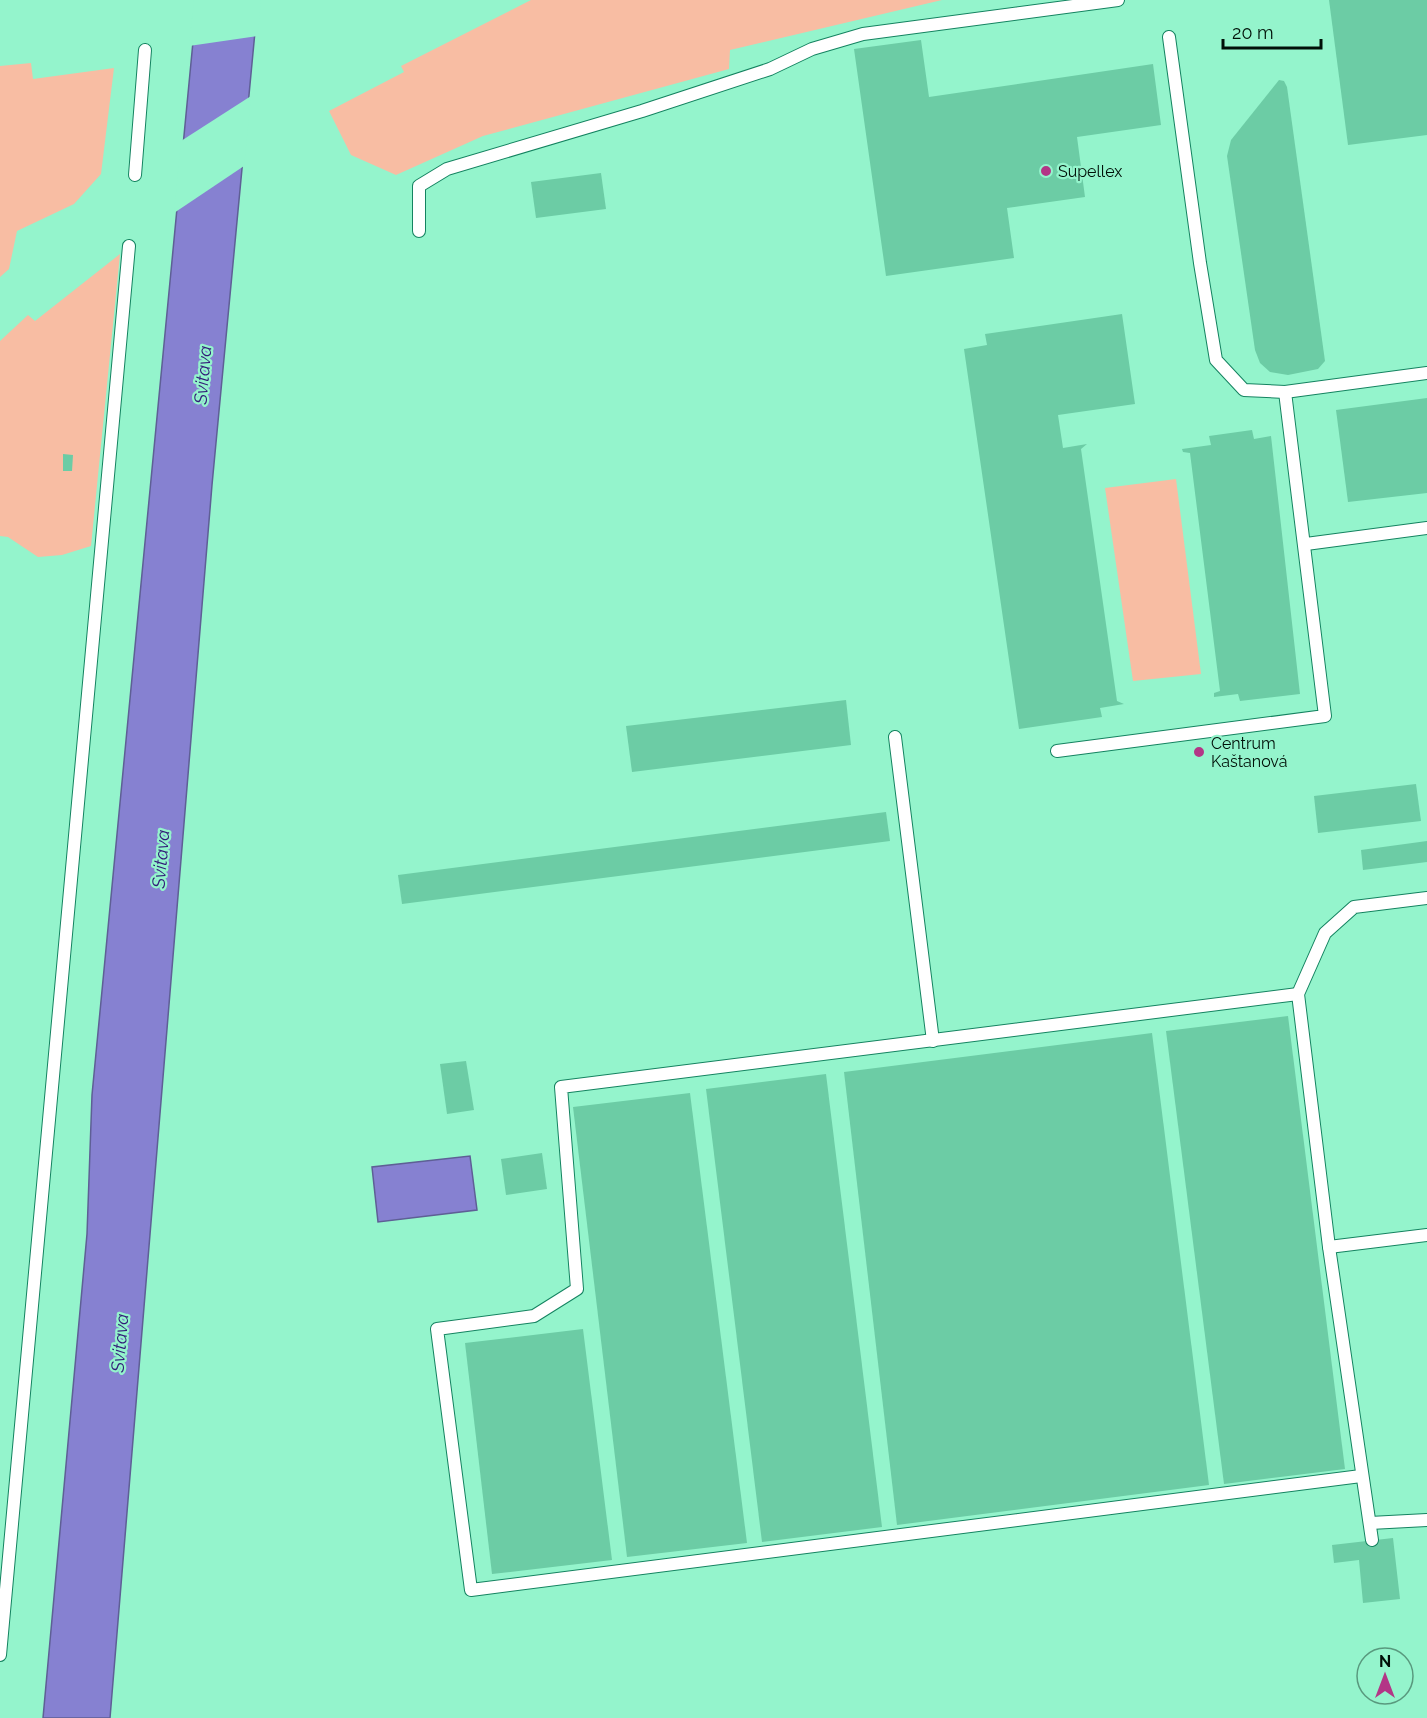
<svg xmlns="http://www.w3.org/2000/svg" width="1427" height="1718" font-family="Raleway,sans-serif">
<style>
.green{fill:#f8bda3}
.water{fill:#8681d1;stroke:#5e5f95;stroke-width:1.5}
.pier{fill:#94f4cc}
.building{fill:#6ccca5}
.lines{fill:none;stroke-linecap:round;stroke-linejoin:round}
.lane-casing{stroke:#148360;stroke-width:14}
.lane{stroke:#fff;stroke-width:12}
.poi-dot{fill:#b33686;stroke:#94f4cc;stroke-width:2}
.labels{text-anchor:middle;stroke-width:4.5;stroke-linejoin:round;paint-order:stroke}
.poi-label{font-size:16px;fill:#001008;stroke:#94f4cc;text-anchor:start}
.water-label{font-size:18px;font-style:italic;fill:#311a77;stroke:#94f4cc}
</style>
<rect width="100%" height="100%" fill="#94f4cc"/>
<g class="green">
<polygon points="531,0 942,0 730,50 729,69 483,136 396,175 351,155 329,111 404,72 401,66"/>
<polygon points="31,63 33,79 114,68 101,174 74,204 17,231 9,269 0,277 0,66"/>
<polygon points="120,254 91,546 62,555 38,557 8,537 0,536 0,341 28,315 35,321"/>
<polygon points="1176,479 1201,674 1133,681 1105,488"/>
</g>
<g class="water">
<polygon points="197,0 258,0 212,485 110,1718 43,1718 87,1234 92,1095"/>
<polygon points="470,1156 477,1210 378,1222 372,1167"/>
</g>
<g class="pier">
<polygon points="194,0 261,0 258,36 189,46"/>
<polygon points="251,96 244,166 174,213 181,141"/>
</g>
<g class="building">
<polygon points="1329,0 1427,0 1427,135 1348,145"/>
<polygon points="921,40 929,97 1153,64 1161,125 1077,137 1085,197 1007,208 1014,258 886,276 854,49"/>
<polygon points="1279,80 1284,81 1287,87 1325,361 1318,369 1288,375 1270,372 1260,363 1255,350 1227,156 1231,140"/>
<polygon points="601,173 606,209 536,218 531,182"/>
<polygon points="1122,314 1135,404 1058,415 1063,448 1087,444 1081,449 1117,701 1124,704 1100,708 1102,717 1019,729 964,349 987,345 985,334"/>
<polygon points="1427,398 1427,493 1348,502 1336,410"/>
<polygon points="1252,430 1254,439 1271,436 1300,694 1240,701 1238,694 1214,697 1214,693 1220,691 1190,453 1183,452 1182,449 1211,445 1209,436"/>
<polygon points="63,454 73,455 72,471 63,471"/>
<polygon points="846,700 851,745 632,772 626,726"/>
<polygon points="1416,784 1421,821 1318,833 1314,796"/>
<polygon points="886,812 890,841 402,904 398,875"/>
<polygon points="1427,841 1427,862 1363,870 1361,850"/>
<polygon points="1288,1016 1345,1469 1224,1484 1166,1031"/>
<polygon points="1152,1033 1209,1485 897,1525 844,1072"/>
<polygon points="466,1061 474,1110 447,1114 440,1064"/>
<polygon points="826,1074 882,1527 762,1542 706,1089"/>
<polygon points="690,1093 747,1543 627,1557 573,1107"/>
<polygon points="542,1153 547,1189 506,1195 501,1159"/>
<polygon points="583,1329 612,1560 492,1574 465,1343"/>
<polygon points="1393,1538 1400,1599 1363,1603 1359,1560 1334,1563 1332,1545"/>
</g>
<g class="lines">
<g class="lane-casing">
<g id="lane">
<polyline points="135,175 145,50"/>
<polyline points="419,231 419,186 447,169 642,111 770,69 812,49 863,34 1118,0"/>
<polyline points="1285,392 1427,373"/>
<polyline points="1306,544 1427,528"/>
<polyline points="895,737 933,1041"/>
<polyline points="1057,751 1325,716 1285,392 1244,390 1216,360 1200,263 1169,37"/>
<polyline points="1298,994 561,1087 577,1289 534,1316 437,1329 471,1590 1361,1476"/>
<polyline points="1329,1247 1427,1235"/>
<polyline points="1370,1523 1427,1520"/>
<polyline points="1372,1540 1329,1247 1298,994 1325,933 1354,907 1427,898"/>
<polyline points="0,1655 129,246"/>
</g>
</g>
<use href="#lane" class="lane"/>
</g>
<g class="poi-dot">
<circle cx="1046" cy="171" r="6"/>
<circle cx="1199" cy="752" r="6"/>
</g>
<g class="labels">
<g class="poi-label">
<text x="1058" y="177">Supellex</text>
<text x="1211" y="749">Centrum<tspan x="1211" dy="18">Kaštanová</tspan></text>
</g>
<g class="water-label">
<text transform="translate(203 375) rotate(-85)" y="6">Svitava</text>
<text transform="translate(161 859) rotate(-85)" y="6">Svitava</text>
<text transform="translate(120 1343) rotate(-85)" y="6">Svitava</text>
</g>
</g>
<g transform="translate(1385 1676)"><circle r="28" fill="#94f4cc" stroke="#59997e" stroke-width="1.5"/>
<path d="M0-4.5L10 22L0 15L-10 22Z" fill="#b33686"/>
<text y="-9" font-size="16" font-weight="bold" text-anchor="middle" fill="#001008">N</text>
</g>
<path d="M1223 39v9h98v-9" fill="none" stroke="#001008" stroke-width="3"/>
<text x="1232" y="39" font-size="18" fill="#001008" stroke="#94f4cc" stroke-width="4.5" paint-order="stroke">20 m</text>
</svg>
